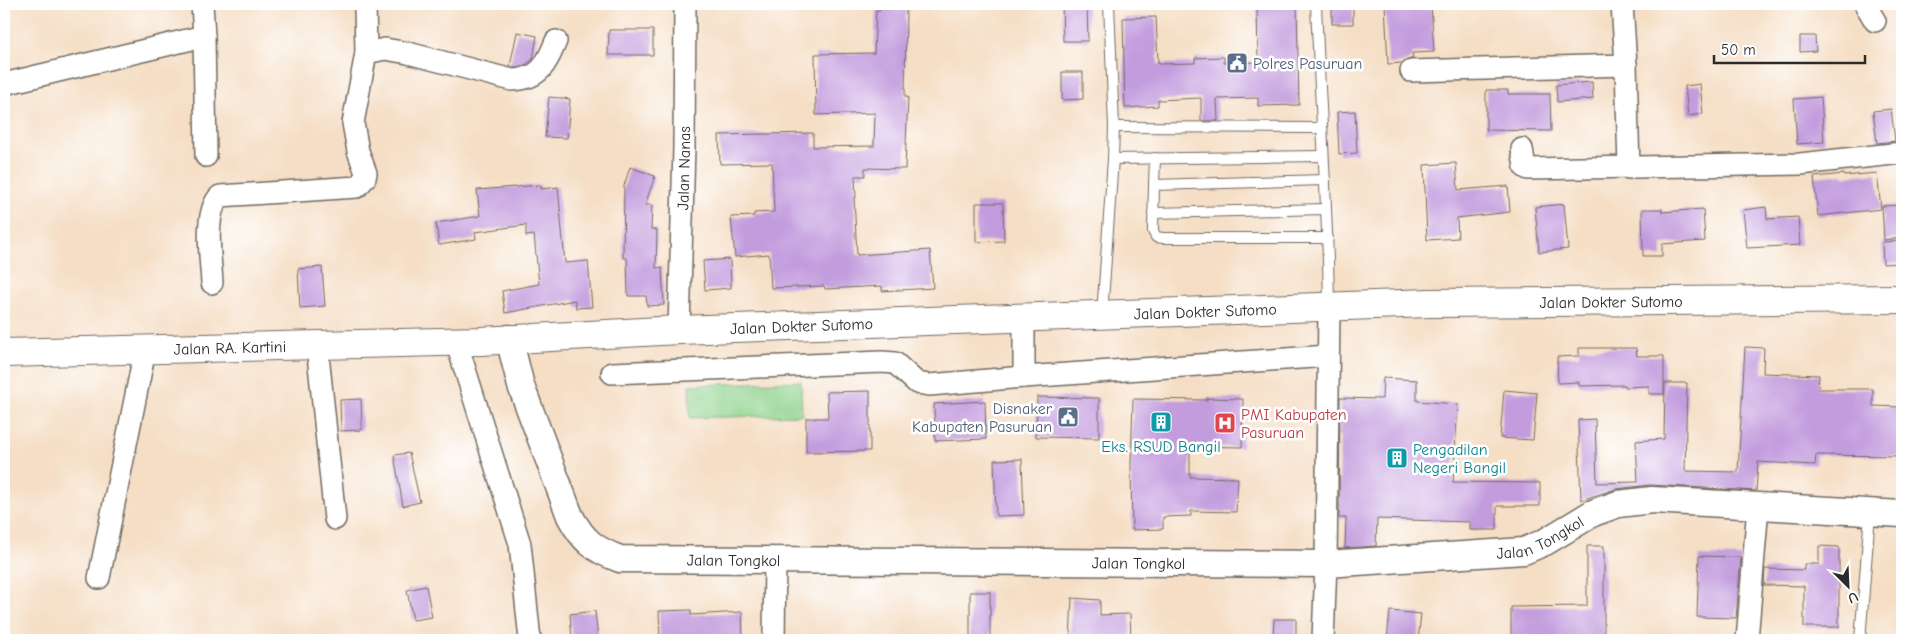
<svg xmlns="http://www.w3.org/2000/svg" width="1906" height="644" font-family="'Comic Neue',sans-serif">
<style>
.green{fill:#8dd28b;stroke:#5c7e5b}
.building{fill:#c39cde}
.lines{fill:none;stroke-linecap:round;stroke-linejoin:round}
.service-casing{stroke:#726a61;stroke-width:12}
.minor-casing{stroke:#726a61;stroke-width:24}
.tertiary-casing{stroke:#726a61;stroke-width:29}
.trunk-casing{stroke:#726a61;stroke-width:30}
.service{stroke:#fff;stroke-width:10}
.minor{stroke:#fff;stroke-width:21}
.tertiary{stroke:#fff;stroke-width:26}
.trunk{stroke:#fff;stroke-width:28}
.labels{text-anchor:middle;stroke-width:5;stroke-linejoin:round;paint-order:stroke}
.service-label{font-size:16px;fill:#4e5e75;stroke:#fff;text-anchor:start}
.street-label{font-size:16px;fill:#2b2b2b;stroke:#fff}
.health-label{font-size:16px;fill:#be3a42;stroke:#fff;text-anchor:start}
.culture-label{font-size:16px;fill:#0d838f;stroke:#fff}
</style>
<rect width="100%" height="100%" fill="#fff"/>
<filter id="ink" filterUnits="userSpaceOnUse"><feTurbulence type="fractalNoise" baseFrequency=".02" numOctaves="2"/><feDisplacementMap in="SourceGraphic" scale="10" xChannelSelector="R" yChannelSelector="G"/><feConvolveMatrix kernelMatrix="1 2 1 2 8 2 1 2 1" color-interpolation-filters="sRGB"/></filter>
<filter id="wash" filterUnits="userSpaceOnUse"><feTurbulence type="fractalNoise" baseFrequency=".0096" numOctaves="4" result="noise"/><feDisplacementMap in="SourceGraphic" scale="20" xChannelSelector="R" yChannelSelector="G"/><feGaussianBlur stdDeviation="1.12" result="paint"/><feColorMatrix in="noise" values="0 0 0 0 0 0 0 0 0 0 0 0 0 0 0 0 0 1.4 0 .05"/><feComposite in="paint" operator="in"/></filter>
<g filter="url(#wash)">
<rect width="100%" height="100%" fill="#f5dec5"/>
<polygon class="green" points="801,381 802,415 690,418 689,385"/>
<g id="blocks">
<g class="building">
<polygon points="880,4 906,4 905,97 908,97 905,169 865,168 865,176 855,176 856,198 854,198 857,255 930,250 933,288 882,291 882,286 825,289 824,286 771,288 769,254 735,257 731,217 754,216 754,213 774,212 772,163 720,164 719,135 813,133 813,147 874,146 875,113 816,115 815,54 874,53 876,10 880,10"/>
<polygon points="1062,4 1087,4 1088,41 1063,41"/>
<polygon points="1257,4 1297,4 1299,105 1258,106 1258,98 1217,99 1218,121 1201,121 1201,98 1158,100 1158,106 1125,108 1123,18 1156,17 1158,64 1195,63 1195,58 1224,57 1224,63 1258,62"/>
<rect x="1332" y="4" width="21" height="20"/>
<polygon points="1385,4 1431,4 1434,52 1412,53 1413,58 1402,63 1388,64"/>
<polygon points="609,30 653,30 653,55 608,55"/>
<polygon points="517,32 537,36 533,59 525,65 517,67 510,66"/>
<polygon points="1800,36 1815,36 1816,51 1800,52"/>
<polygon points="1062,72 1083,72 1083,99 1062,100"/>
<polygon points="1592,82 1593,99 1557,102 1556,85"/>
<polygon points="1700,84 1703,114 1688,116 1685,86"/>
<polygon points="1486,90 1508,90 1508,94 1550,94 1551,131 1486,130"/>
<polygon points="549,97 570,99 567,138 545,137"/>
<polygon points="1821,97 1824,142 1797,144 1794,99"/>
<polygon points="1891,109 1895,141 1877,143 1873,111"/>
<polygon points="1355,111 1357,153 1339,154 1337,112"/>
<polygon points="1456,163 1458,190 1508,186 1510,212 1457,218 1458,238 1427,240 1424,165"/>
<polygon points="630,167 655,176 645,205 652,205 651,229 657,230 656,268 662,267 664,305 647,306 646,296 628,296 627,258 623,258 624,186"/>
<polygon points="1877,173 1881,209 1818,216 1814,177 1844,174 1844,176"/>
<polygon points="541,185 541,189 558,187 565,263 588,261 592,307 576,308 575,300 505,313 502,291 539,284 534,235 526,236 526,225 475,232 476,239 439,245 436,223 480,216 477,190"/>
<polygon points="976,203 1003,203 1004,241 976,242"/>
<polygon points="1564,204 1568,249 1539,252 1535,207"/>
<polygon points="1900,205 1902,238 1884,240 1882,206"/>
<polygon points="1766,207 1767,219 1798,217 1800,245 1747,248 1743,210"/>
<polygon points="1642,209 1662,209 1662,212 1703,209 1705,241 1662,244 1662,256 1643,256"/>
<polygon points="1898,241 1899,263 1883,264 1882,242"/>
<polygon points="730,259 731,288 705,290 703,261"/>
<polygon points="322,267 325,306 300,308 298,269"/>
<polygon points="1745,347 1764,348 1763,373 1819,375 1818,389 1873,389 1873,406 1902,407 1902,456 1816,455 1815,465 1758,462 1756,491 1650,485 1616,489 1581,500 1578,420 1595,419 1597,483 1638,482 1636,441 1664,439 1665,383 1687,383 1685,471 1738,472"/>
<polygon points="1579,348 1636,348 1637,356 1664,356 1664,394 1649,394 1649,386 1625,387 1625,385 1579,386 1579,382 1558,383 1557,357 1579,356"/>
<polygon points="1383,378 1417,380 1417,401 1458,404 1453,482 1540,483 1540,506 1497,506 1497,530 1470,530 1470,522 1377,519 1376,546 1345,548 1346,518 1339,518 1340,398 1382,399"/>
<polygon points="1504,390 1537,393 1533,440 1500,438"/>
<polygon points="870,391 870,451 806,452 806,418 828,418 827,392"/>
<polygon points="1037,397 1099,398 1099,438 1036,437"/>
<polygon points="1207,398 1243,399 1242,447 1190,446 1190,477 1238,478 1236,512 1191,511 1191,516 1163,517 1163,529 1132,530 1131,464 1133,399 1207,400"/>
<polygon points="361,399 362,430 341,431 340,400"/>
<polygon points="985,401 986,439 935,441 934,404"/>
<polygon points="409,453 420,502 403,506 394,455"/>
<polygon points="1022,459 1024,515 996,516 994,460"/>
<polygon points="1587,546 1604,546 1604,640 1511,640 1511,607 1587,606"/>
<polygon points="1819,546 1839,547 1839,627 1804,627 1804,586 1764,585 1765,569 1804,570 1804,564 1819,564"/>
<polygon points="1699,556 1741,557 1736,618 1697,617"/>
<polygon points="426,586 432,617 413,620 407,590"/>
<rect x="970" y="592" width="20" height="48"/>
<polygon points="1072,598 1100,600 1100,615 1130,614 1131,638 1070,640"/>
<polygon points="691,610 691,615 742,612 743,640 660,640 659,611"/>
<polygon points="595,611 598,640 572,640 570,614"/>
<polygon points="1390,611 1421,614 1418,640 1387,640"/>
<polygon points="1274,619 1296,619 1296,640 1273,640"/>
</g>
</g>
</g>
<g filter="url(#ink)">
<use href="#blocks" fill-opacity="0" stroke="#726a61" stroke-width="1"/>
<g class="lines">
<g class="service-casing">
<g id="service">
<path d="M1316,4C1320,105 1328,206 1329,307"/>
<polyline points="1114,127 1321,128"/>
<polyline points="1113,159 1323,156"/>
<polyline points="1325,180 1154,185 1153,231 1156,237 1163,238 1328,238"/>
<polyline points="1154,185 1155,158"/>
<polyline points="1153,213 1326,209"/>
<polyline points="1102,315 1113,159 1114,127 1109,4"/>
<polyline points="1860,640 1870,513"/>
</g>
</g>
<g class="minor-casing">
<g id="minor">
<polyline points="202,4 204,36 206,156"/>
<polyline points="1622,4 1626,65 1629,168"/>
<polyline points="1865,4 1875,21"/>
<path d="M366,53L385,49L408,53L512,80C540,79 546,65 556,41"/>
<polyline points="1411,71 1626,65"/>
<polyline points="4,84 204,36"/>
<polyline points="1522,149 1525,167 1528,169 1800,164 1902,153"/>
<path d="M212,283C211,260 203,213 220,196L357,187L365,178L366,173L358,151L353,123L366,53L365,4"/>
<polyline points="1024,319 1024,377 1328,356"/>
<path id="s1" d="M679,330L684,147L685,4"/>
<polyline points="456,341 520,544 530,640"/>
<polyline points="317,345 335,519"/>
<polyline points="612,373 882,362 895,363 917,383 929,385 1024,377"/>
<polyline points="99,578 145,350"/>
<polyline points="774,640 775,560"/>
<polyline points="1323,640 1326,564 1329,308"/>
<polyline points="1747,640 1758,506"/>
</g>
</g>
<g class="tertiary-casing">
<g id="tertiary">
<path id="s2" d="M509,338L521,386L570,516C583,541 595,550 620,559L1326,564L1524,551L1545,542L1593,513L1618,504L1652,500L1902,514"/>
</g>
</g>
<g class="trunk-casing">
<g id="trunk">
<path id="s3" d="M4,353L481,341L679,330L1429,303L1902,299"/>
</g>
</g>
<use href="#service" class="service"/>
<use href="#minor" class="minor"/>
<use href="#tertiary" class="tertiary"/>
<use href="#trunk" class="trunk"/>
</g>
</g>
<defs>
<g id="civic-square" transform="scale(1.125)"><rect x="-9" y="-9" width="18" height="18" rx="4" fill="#5c6f8a" stroke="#fff"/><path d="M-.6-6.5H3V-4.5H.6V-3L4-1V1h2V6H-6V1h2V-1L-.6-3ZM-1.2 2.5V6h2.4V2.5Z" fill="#fff"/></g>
<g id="building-square" transform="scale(1.125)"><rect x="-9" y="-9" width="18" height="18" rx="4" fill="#0f9aa8" stroke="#fff"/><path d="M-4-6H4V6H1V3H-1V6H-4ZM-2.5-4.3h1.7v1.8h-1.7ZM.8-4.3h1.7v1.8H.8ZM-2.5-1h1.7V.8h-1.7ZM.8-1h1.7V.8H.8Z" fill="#fff"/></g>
<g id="hospital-square" transform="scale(1.125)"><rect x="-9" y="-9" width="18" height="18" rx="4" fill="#e0444e" stroke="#fff"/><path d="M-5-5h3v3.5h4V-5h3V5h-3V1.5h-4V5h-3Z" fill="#fff"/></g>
</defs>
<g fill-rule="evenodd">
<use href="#civic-square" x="1237" y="63"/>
<use href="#civic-square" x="1068" y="417"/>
<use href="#building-square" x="1161" y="422"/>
<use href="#hospital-square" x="1225" y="423"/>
<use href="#building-square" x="1397" y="458"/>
</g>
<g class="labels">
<g class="service-label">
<text x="1253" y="69">Polres Pasuruan</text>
<text x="1052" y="414" text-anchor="end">Disnaker<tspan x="1052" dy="18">Kabupaten Pasuruan</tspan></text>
</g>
<g class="street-label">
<text dy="6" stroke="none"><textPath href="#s1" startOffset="162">Jalan Nanas</textPath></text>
<text dy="6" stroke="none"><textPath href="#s3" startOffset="1608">Jalan Dokter Sutomo</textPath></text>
<text dy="6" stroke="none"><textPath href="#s3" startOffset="1202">Jalan Dokter Sutomo</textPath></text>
<text dy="6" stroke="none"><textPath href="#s3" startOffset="798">Jalan Dokter Sutomo</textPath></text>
<text dy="6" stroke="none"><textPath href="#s3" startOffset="226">Jalan RA. Kartini</textPath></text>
<text dy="6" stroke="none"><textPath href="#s2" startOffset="1180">Jalan Tongkol</textPath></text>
<text dy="6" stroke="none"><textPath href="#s2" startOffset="370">Jalan Tongkol</textPath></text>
<text dy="6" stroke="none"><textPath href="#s2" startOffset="775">Jalan Tongkol</textPath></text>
</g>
<g class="health-label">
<text x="1241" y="420">PMI Kabupaten<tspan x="1241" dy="18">Pasuruan</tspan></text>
</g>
<g class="culture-label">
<text x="1161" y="452">Eks. RSUD Bangil</text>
<text x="1413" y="455" text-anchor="start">Pengadilan<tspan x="1413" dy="18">Negeri Bangil</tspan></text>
</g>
</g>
<rect width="1906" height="644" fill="none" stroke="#fff" stroke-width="20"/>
<g transform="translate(1848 586) rotate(156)" stroke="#ffffff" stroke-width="4" paint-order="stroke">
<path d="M0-4L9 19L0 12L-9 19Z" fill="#2b2b2b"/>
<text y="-8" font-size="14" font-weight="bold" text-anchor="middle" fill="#2b2b2b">U</text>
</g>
<path d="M1714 55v8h151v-8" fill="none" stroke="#2b2b2b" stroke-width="2.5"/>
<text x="1721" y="55" font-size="15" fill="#2b2b2b" stroke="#ffffff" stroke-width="4" paint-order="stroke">50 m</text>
</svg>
